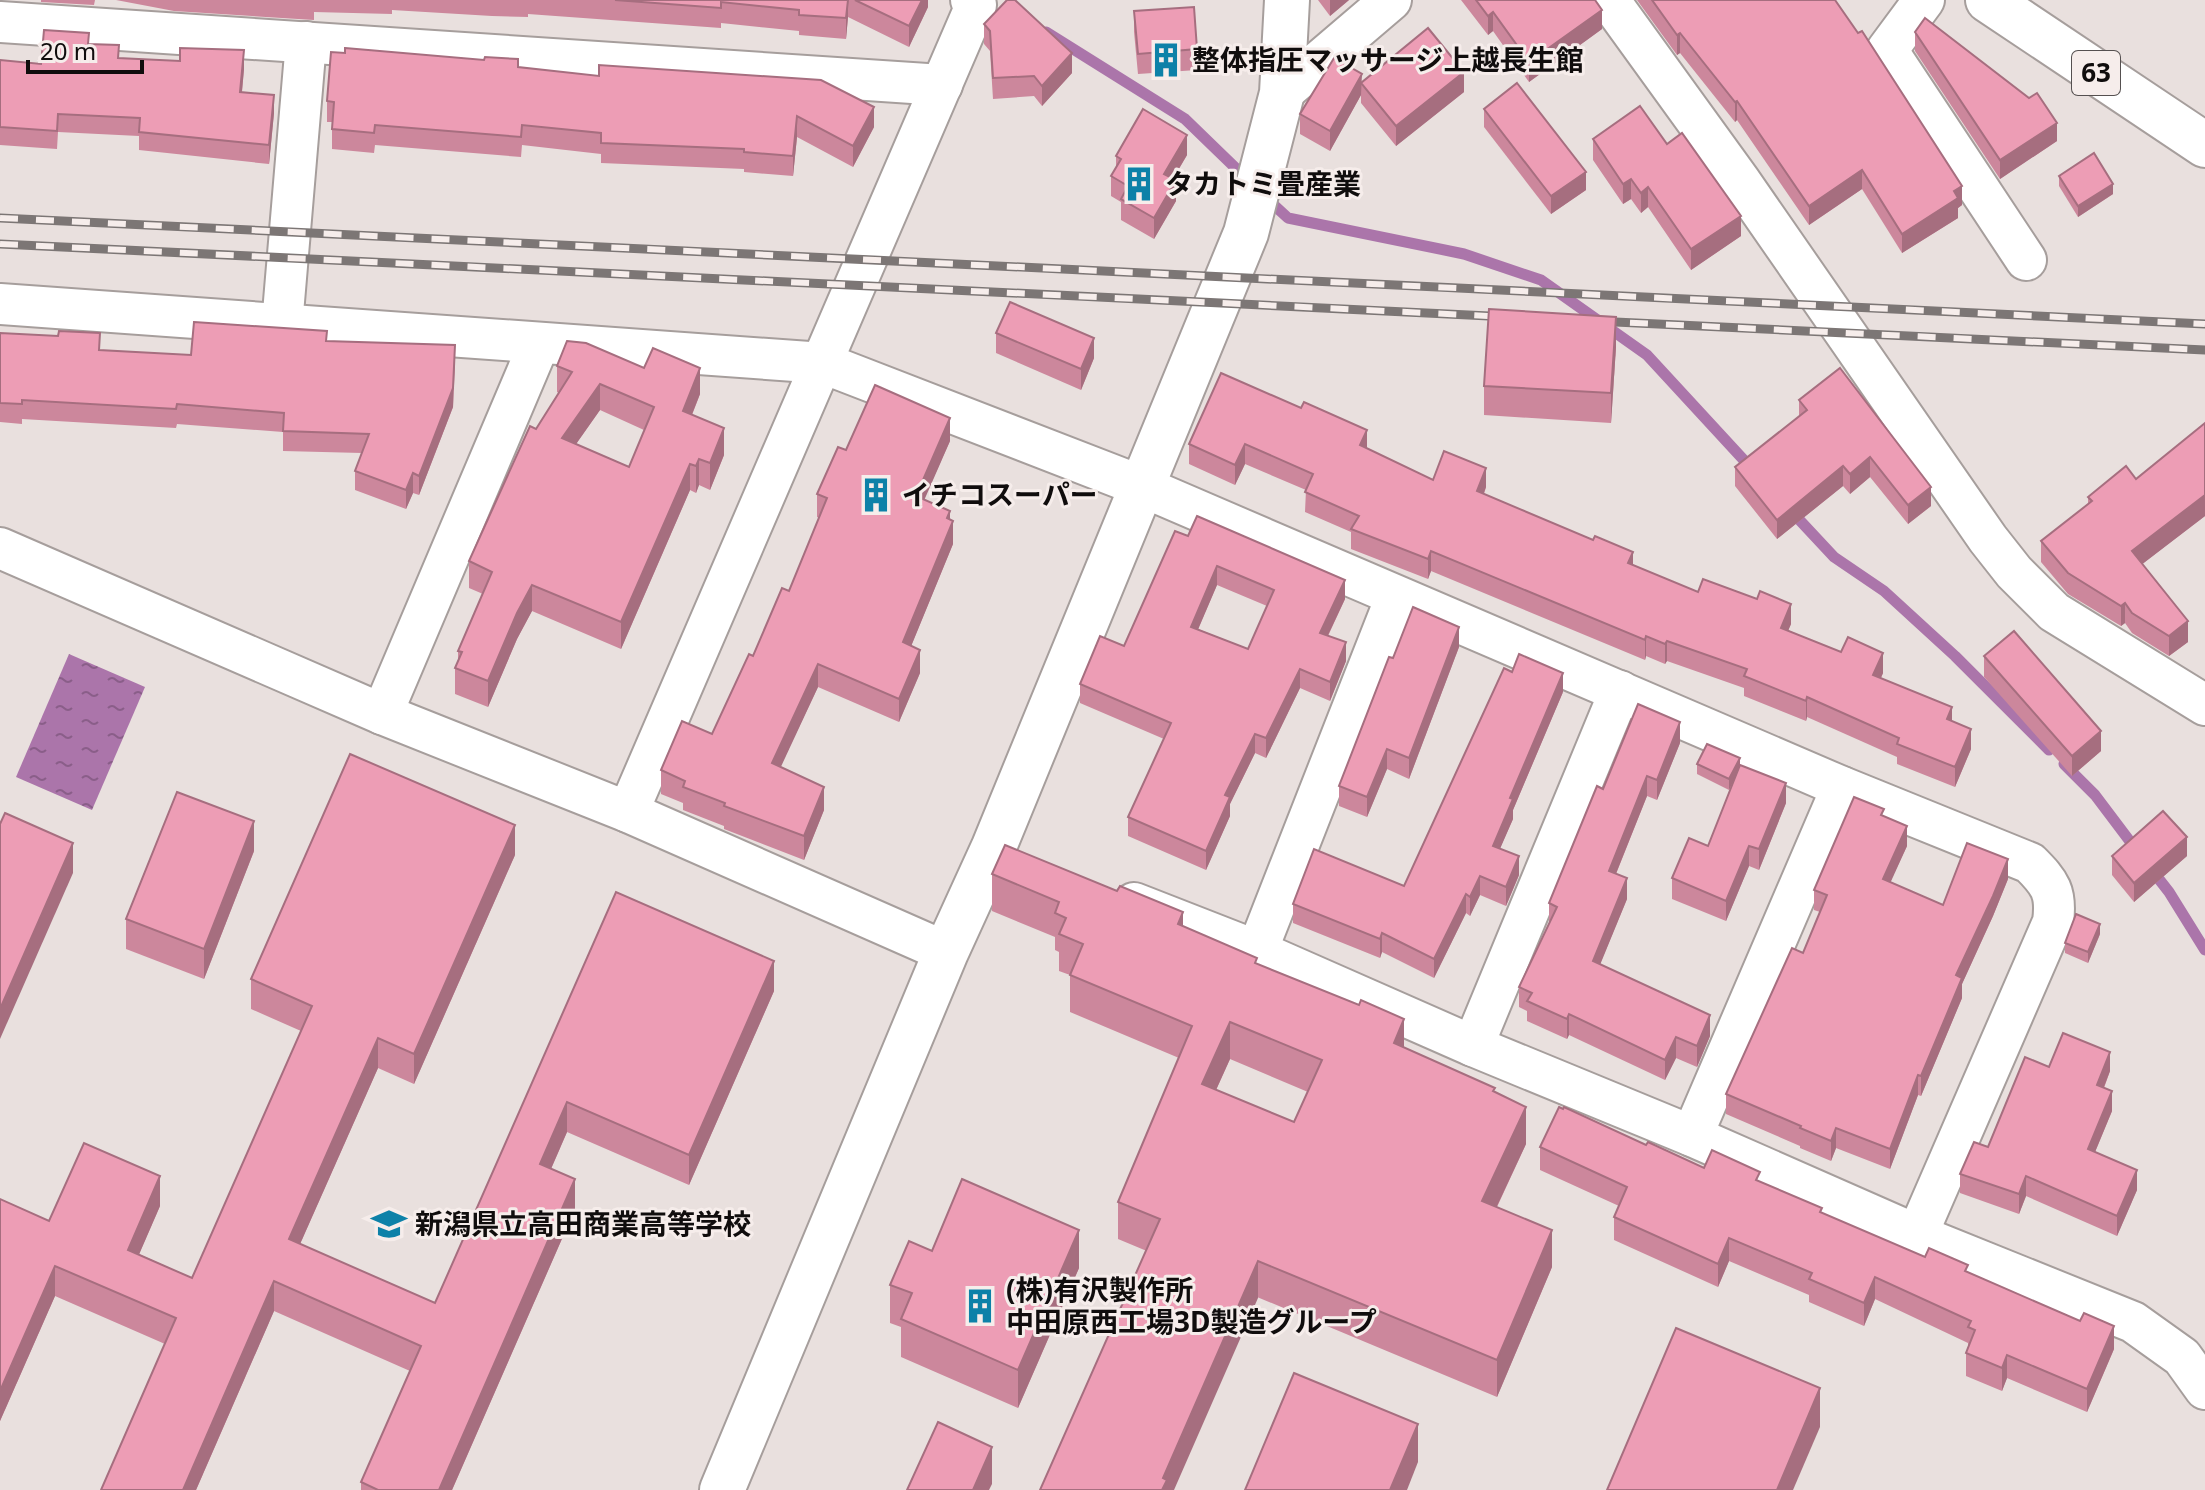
<svg xmlns="http://www.w3.org/2000/svg" width="2205" height="1490" font-family="'Noto Sans','Noto Sans JP',sans-serif">
<style>
.water{fill:url(#water-ripples)}
.lines{fill:none;stroke-linecap:round;stroke-linejoin:round}
.stream{stroke:#ab75aa;stroke-width:11}
.street-casing{stroke:#a69e9c;stroke-width:44}
.secondary-casing{stroke:#a69e9c;stroke-width:48}
.primary-casing{stroke:#a69e9c;stroke-width:48}
.street{stroke:#fff;stroke-width:40}
.secondary{stroke:#fff;stroke-width:44}
.primary{stroke:#fff;stroke-width:44}
.rail-casing{stroke:#7c7675;stroke-width:9}
.rail{stroke:#f6edeb;stroke-width:6;stroke-dasharray:18;stroke-linecap:butt}
.wall{fill:#cc879c;fill-rule:evenodd}
.shaded-wall{fill:#a66e7f}
.building{fill:#ed9db5;stroke:#a66e7f;stroke-width:2;fill-rule:evenodd}
.labels{text-anchor:middle;stroke-width:6;stroke-linejoin:round;paint-order:stroke}
.shield{fill:#f6edeb;stroke:#555050;stroke-width:2}
.shield-label{font-size:26px;font-weight:bold;fill:#100d0d}
.poi-label{font-size:28px;font-weight:bold;fill:#100d0d;stroke:#f6edeb;text-anchor:start}
</style>
<defs>
<pattern id="water-ripples" width="26" height="14" patternUnits="userSpaceOnUse" patternTransform="scale(2)"><rect width="26" height="14" fill="#ab75aa"/><path d="M2 4q2-2 4 0t4 0M15 11q2-2 4 0t4 0" fill="none" stroke="#8a5e89"/></pattern>
</defs>
<rect width="100%" height="100%" fill="#e9e0de"/>
<polygon class="water" points="69,654 145,687 92,810 16,777"/>
<g class="lines">
<g class="stream">
<polyline points="1046,32 1185,119 1250,182"/>
<polyline points="1265,197 1288,218 1464,254 1541,280 1647,355 1753,470"/>
<polyline points="1792,512 1834,557 1884,591 1955,656 2049,750"/>
<polyline points="2064,764 2095,795 2138,852"/>
<polyline points="2151,869 2169,892 2205,950"/>
</g>
<g class="street-casing">
<g id="street">
<polyline points="1609,0 1740,181 1988,539 2014,572 2054,612 2205,705"/>
<polyline points="1924,0 1887,50 2026,260"/>
<polyline points="0,22 942,85"/>
<polyline points="1282,93 1391,0"/>
<path d="M0,304L823,363L1141,486L1842,787L2030,863C2050,883 2057,892 2053,922L1917,1235L1692,1136L1473,1046L1257,951L1134,903"/>
<polyline points="282,325 306,42"/>
<polyline points="0,548 382,714 628,812 946,952"/>
<polyline points="382,714 539,344"/>
<polyline points="628,812 976,5 971,0"/>
<polyline points="1257,951 1396,597"/>
<polyline points="1473,1046 1620,691"/>
<polyline points="1692,1136 1842,787"/>
<polyline points="1917,1235 2133,1322 2182,1357 2205,1389"/>
</g>
</g>
<g class="secondary-casing">
<polyline id="secondary" points="722,1490 946,952 993,849 1246,233 1282,93 1287,0"/>
</g>
<g class="primary-casing">
<polyline id="primary" points="1988,0 2205,145"/>
</g>
<use href="#street" class="street"/>
<use href="#secondary" class="secondary"/>
<use href="#primary" class="primary"/>
<g class="rail-casing">
<g id="rail">
<polyline points="0,218 2205,324"/>
<polyline points="0,244 1510,317"/>
<polyline points="1594,321 2205,350"/>
</g>
</g>
<use href="#rail" class="rail"/>
</g>
<g class="wall">
<polygon points="41,0 95,0 94,5 41,2"/>
<polygon points="116,0 928,0 928,7 909,47 848,17 846,39 799,35 799,31 721,23 721,28 528,14 528,17 492,16 392,10 392,14 314,12 314,20 174,11"/>
<polygon points="1318,0 1349,0 1330,16"/>
<polygon points="1461,0 1595,0 1602,29 1529,82 1493,31 1488,35"/>
<polygon points="1637,0 1835,0 1962,205 1958,208 1958,218 1902,253 1862,189 1809,225 1737,120 1735,122 1680,53 1677,55"/>
<polygon points="1134,11 1197,49 1197,70 1138,74 1134,32"/>
<polygon points="984,24 1072,73 1042,106 1034,96 993,99 990,51 984,44"/>
<polygon points="1915,32 2057,141 2000,179 1915,51"/>
<polygon points="89,44 119,58 244,69 242,92 274,113 269,164 139,150 139,136 58,132 57,149 0,145 0,60 41,64"/>
<polygon points="518,67 874,127 853,167 797,137 793,176 744,172 744,169 601,163 601,154 522,145 521,157 375,145 374,153 332,149 332,122 327,122 327,101"/>
<polygon points="1362,82 1464,92 1396,146 1361,103 1361,95 1330,151 1300,134 1300,114"/>
<polygon points="1484,109 1586,190 1551,214 1484,127"/>
<polygon points="1593,139 1667,144 1741,236 1691,270 1648,207 1641,213 1631,199 1623,204 1593,160"/>
<polygon points="1187,155 1173,179 1176,201 1154,239 1121,220 1121,202 1111,196 1111,176 1116,167 1116,156"/>
<polygon points="2059,176 2113,194 2078,217 2059,186"/>
<polygon points="0,333 100,350 191,355 327,341 455,364 453,407 419,495 413,493 406,509 355,490 355,471 362,453 283,451 283,432 177,424 176,428 22,419 22,424 0,422"/>
<polygon points="996,333 1094,358 1081,390 996,353"/>
<polygon points="1616,347 1611,423 1484,415 1484,386"/>
<path d="M557,366L700,394L692,415L724,455L710,490L699,485L696,493L690,490L621,649L532,611L517,639L488,707L455,694V668L458,661V651L483,594L469,588V561L536,429L559,393L557,392ZM600,410L644,430L629,467L576,444Z"/>
<polygon points="1221,373 1367,449 1433,480 1486,487 1484,494 1633,565 1698,592 1791,624 1788,630 1883,673 1881,678 1952,721 1971,749 1955,787 1897,764 1897,757 1807,717 1806,721 1744,696 1744,688 1667,661 1665,664 1646,656 1645,660 1431,571 1428,579 1351,549 1351,532 1305,512 1306,490 1245,464 1235,485 1189,464 1189,444"/>
<polygon points="1799,400 1931,506 1908,524 1870,477 1850,494 1843,486 1777,539 1735,486 1735,467 1799,416"/>
<polygon points="2205,423 2205,516 2142,564 2188,642 2169,656 2132,633 2125,623 2121,626 2068,594 2041,562 2041,541 2088,504 2088,497 2136,479"/>
<polygon points="950,441 924,499 950,520 953,544 911,646 920,673 899,722 818,687 780,767 824,810 804,860 724,829 724,826 683,810 683,803 661,794 661,770 712,734 789,591 819,518 817,517 817,494 846,450"/>
<path d="M1175,531L1345,599L1328,636L1346,661L1330,701L1300,688L1266,758L1255,753L1230,804V816L1206,870L1128,836V817L1164,739L1080,703V684L1124,646ZM1217,585L1267,606L1248,649L1198,629Z"/>
<polygon points="1459,647 1409,779 1387,769 1367,817 1339,806 1339,786 1393,658"/>
<polygon points="1984,656 2101,751 2072,776 1984,677"/>
<polygon points="1563,692 1513,810 1513,819 1500,848 1519,875 1506,906 1480,895 1470,916 1466,913 1434,978 1382,952 1380,958 1293,923 1293,904 1404,886"/>
<polygon points="1680,743 1657,800 1647,796 1616,874 1627,899 1600,964 1710,1036 1697,1067 1676,1058 1665,1080 1569,1035 1567,1039 1527,1021 1527,1011 1519,1007 1519,987 1549,924 1549,903 1603,789"/>
<polygon points="1697,764 1740,767 1786,803 1759,870 1749,866 1726,921 1672,899 1672,878 1708,846 1738,772 1729,790 1697,774"/>
<polygon points="1884,816 1907,846 1890,882 1943,905 2008,879 1993,916 1962,984 1962,998 1921,1096 1918,1095 1890,1169 1836,1148 1831,1161 1800,1148 1800,1146 1726,1114 1726,1094 1803,953 1820,912 1814,910 1814,890"/>
<polygon points="254,851 204,979 126,949 126,919"/>
<polygon points="515,855 414,1084 378,1068 300,1244 435,1303 616,892 774,991 689,1185 567,1132 551,1169 575,1209 452,1490 361,1490 361,1482 410,1371 274,1311 196,1490 101,1490 165,1344 55,1296 0,1421 0,1199 49,1221 160,1206 139,1254 192,1278 301,1031 251,1009 251,979"/>
<polygon points="2112,856 2187,856 2134,902 2112,875"/>
<path d="M992,874L1183,927L1257,964L1404,1047L1495,1092L1526,1144L1497,1207L1552,1267L1497,1397L1118,1239V1202L1179,1058L1070,1012V975L1059,971V952L1055,950V937L992,911ZM1230,1059L1308,1092L1294,1122L1216,1090Z"/>
<polygon points="2100,934 2088,963 2065,953 2065,943"/>
<polygon points="2049,1067 2110,1071 2104,1088 2112,1111 2095,1152 2137,1190 2117,1236 2026,1196 2019,1214 1960,1193 1960,1174 1988,1147"/>
<polygon points="1646,1145 1704,1168 1760,1182 1822,1213 1925,1257 1968,1272 2114,1349 2087,1412 2007,1378 2002,1391 1966,1376 1966,1353 1968,1347 1968,1343 1875,1299 1864,1326 1809,1302 1809,1295 1729,1261 1718,1287 1614,1240 1614,1217 1619,1206 1540,1170 1540,1147"/>
<polygon points="932,1251 1079,1268 1018,1408 901,1357 901,1327 890,1323 890,1285"/>
</g>
<g class="shaded-wall">
<polygon points="848,0 848,17 846,39 846,18"/>
<polygon points="922,0 928,0 928,7 909,47 909,26"/>
<polygon points="1330,0 1349,0 1330,16"/>
<polygon points="1602,10 1602,29 1529,82 1529,62"/>
<polygon points="1493,12 1493,31 1488,35 1488,16"/>
<polygon points="1680,33 1680,53 1677,55 1677,35"/>
<polygon points="244,50 244,69 240,111 240,92"/>
<polygon points="1072,53 1072,73 1042,106 1042,86"/>
<polygon points="1464,72 1464,92 1396,146 1396,126"/>
<polygon points="1362,74 1361,95 1330,151 1330,131"/>
<polygon points="274,95 274,113 269,164 269,145"/>
<polygon points="1737,101 1737,120 1735,122 1735,102"/>
<polygon points="874,107 874,127 853,167 853,146"/>
<polygon points="797,116 797,137 793,176 793,156"/>
<polygon points="2057,123 2057,141 2000,179 2000,160"/>
<polygon points="1187,135 1187,155 1164,194 1164,174"/>
<polygon points="1862,170 1862,189 1809,225 1809,206"/>
<polygon points="1586,172 1586,190 1551,214 1551,196"/>
<polygon points="1631,179 1631,199 1623,204 1623,184"/>
<polygon points="1176,180 1176,201 1154,239 1154,218"/>
<polygon points="2113,184 2113,194 2078,217 2078,206"/>
<polygon points="1962,186 1962,205 1958,208 1958,218 1902,253 1902,234 1954,191"/>
<polygon points="1648,187 1648,207 1641,213 1641,193"/>
<polygon points="1741,216 1741,236 1691,270 1691,249"/>
<polygon points="1616,317 1616,347 1611,423 1611,393"/>
<polygon points="1094,338 1094,358 1081,390 1081,369"/>
<polygon points="455,345 453,407 419,495 419,476"/>
<polygon points="700,368 700,394 683,437 683,411"/>
<polygon points="600,384 600,410 562,464 562,438"/>
<polygon points="950,418 950,441 916,519 916,496"/>
<polygon points="724,428 724,455 710,490 710,463"/>
<polygon points="1367,430 1367,450 1360,445"/>
<polygon points="1245,444 1245,464 1235,485 1235,465"/>
<polygon points="1870,457 1870,477 1850,494 1850,474"/>
<polygon points="699,459 699,485 696,493 696,466"/>
<polygon points="690,464 690,490 621,649 621,622"/>
<polygon points="1843,466 1843,486 1777,539 1777,520"/>
<polygon points="1486,468 1486,487 1477,511 1477,491"/>
<polygon points="413,473 413,493 406,509 406,490"/>
<polygon points="1931,487 1931,506 1908,524 1908,505"/>
<polygon points="2205,495 2205,516 2132,572 2132,551"/>
<polygon points="950,511 950,527 953,521 953,544 903,666 903,642"/>
<polygon points="1431,551 1431,571 1428,579 1428,559"/>
<polygon points="1633,552 1633,572 1628,563"/>
<polygon points="1217,566 1217,585 1191,646 1191,627"/>
<polygon points="1345,580 1345,599 1320,652 1320,633"/>
<polygon points="532,585 532,611 517,639 488,707 488,681 517,613"/>
<polygon points="2125,603 2125,623 2121,626 2121,606"/>
<polygon points="1791,604 1791,624 1781,648 1781,628"/>
<polygon points="2188,621 2188,642 2169,656 2169,636"/>
<polygon points="1459,627 1459,647 1409,779 1409,758"/>
<polygon points="1646,636 1646,656 1645,660 1645,640"/>
<polygon points="1667,641 1667,661 1665,664 1665,644"/>
<polygon points="1346,642 1346,661 1330,701 1330,682"/>
<polygon points="920,650 920,673 899,722 899,699"/>
<polygon points="1883,653 1883,673 1873,695 1873,675"/>
<polygon points="818,664 818,687 772,786 772,763"/>
<polygon points="1300,669 1300,688 1266,758 1266,738"/>
<polygon points="1563,673 1563,692 1513,810 1513,819 1493,865 1493,846 1510,798"/>
<polygon points="1807,697 1807,717 1806,721 1806,701"/>
<polygon points="1952,707 1952,727 1947,719"/>
<polygon points="1680,722 1680,743 1657,800 1657,780"/>
<polygon points="1971,729 1971,749 1955,787 1955,767"/>
<polygon points="2101,731 2101,751 2072,776 2072,756"/>
<polygon points="1255,734 1255,753 1230,804 1230,816 1206,870 1206,851 1225,795"/>
<polygon points="1387,749 1387,769 1367,817 1367,797"/>
<polygon points="1740,758 1740,768 1729,790 1729,779"/>
<polygon points="1647,776 1647,796 1609,891 1609,871"/>
<polygon points="1786,783 1786,803 1759,870 1759,849"/>
<polygon points="824,787 824,810 804,860 804,836"/>
<polygon points="254,821 254,851 204,979 204,949"/>
<polygon points="515,825 515,855 414,1084 414,1054"/>
<polygon points="1907,826 1907,846 1883,899 1883,879"/>
<polygon points="2187,837 2187,856 2134,902 2134,883"/>
<polygon points="73,843 73,873 0,1039 0,1009"/>
<polygon points="1749,846 1749,866 1726,921 1726,901"/>
<polygon points="1519,856 1519,875 1506,906 1506,887"/>
<polygon points="2008,859 2008,879 1993,916 1962,984 1962,998 1921,1096 1921,1076 1956,975"/>
<polygon points="1480,876 1480,895 1470,916 1470,897"/>
<polygon points="1627,878 1627,899 1593,982 1593,961"/>
<polygon points="1466,894 1466,913 1434,978 1434,959"/>
<polygon points="1183,912 1183,949 1178,924"/>
<polygon points="2100,924 2100,934 2088,963 2088,952"/>
<polygon points="1382,933 1382,952 1380,958 1380,939"/>
<polygon points="774,961 774,991 689,1185 689,1155"/>
<polygon points="1569,1014 1569,1035 1567,1039 1567,1019"/>
<polygon points="1710,1015 1710,1036 1697,1067 1697,1046"/>
<polygon points="1404,1019 1404,1056 1394,1043"/>
<polygon points="1230,1022 1230,1059 1202,1121 1202,1084"/>
<polygon points="1676,1037 1676,1058 1665,1080 1665,1060"/>
<polygon points="378,1038 378,1068 289,1269 289,1239"/>
<polygon points="2110,1052 2110,1071 2097,1105 2097,1085"/>
<polygon points="1918,1075 1918,1095 1890,1169 1890,1149"/>
<polygon points="2112,1091 2112,1111 2088,1169 2088,1149"/>
<polygon points="567,1102 567,1132 540,1194 540,1164"/>
<polygon points="1526,1107 1526,1144 1482,1238 1482,1201"/>
<polygon points="1836,1128 1836,1148 1831,1161 1831,1141"/>
<polygon points="2137,1170 2137,1190 2117,1236 2117,1216"/>
<polygon points="160,1176 160,1206 128,1280 128,1250"/>
<polygon points="2026,1176 2026,1196 2019,1214 2019,1194"/>
<polygon points="575,1179 575,1209 452,1490 439,1490"/>
<polygon points="1079,1230 1079,1268 1018,1408 1018,1370"/>
<polygon points="1552,1230 1552,1267 1497,1397 1497,1360"/>
<polygon points="1729,1238 1729,1261 1718,1287 1718,1264"/>
<polygon points="1258,1261 1258,1298 1174,1490 1162,1490 1163,1478"/>
<polygon points="55,1266 55,1296 0,1421 0,1391"/>
<polygon points="1875,1277 1875,1299 1864,1326 1864,1303"/>
<polygon points="274,1281 274,1311 196,1490 183,1490"/>
<polygon points="2114,1326 2114,1349 2087,1412 2087,1389"/>
<polygon points="2007,1355 2007,1378 2002,1391 2002,1368"/>
<polygon points="1820,1388 1820,1427 1793,1490 1777,1490"/>
<polygon points="1418,1424 1418,1462 1407,1490 1390,1490"/>
<polygon points="992,1447 992,1484 989,1490 973,1490"/>
</g>
<g class="building">
<polygon points="615,0 848,0 846,18 799,15 799,10 721,2 721,8"/>
<polygon points="855,0 922,0 909,26"/>
<polygon points="1007,0 1015,0 1072,53 1042,86 1034,76 993,78 990,31 984,24"/>
<polygon points="1476,0 1595,0 1602,10 1529,62 1493,12 1488,16"/>
<polygon points="1652,0 1835,0 1858,33 1862,31 1962,186 1954,191 1958,198 1902,234 1862,170 1809,206 1737,101 1735,102 1680,33 1677,35"/>
<polygon points="1194,7 1197,49 1138,54 1134,11"/>
<polygon points="1925,18 2029,98 2037,93 2057,123 2000,160 1915,32"/>
<polygon points="1428,28 1464,72 1396,126 1361,83"/>
<polygon points="44,30 89,33 88,44 119,45 118,58 180,61 180,48 244,50 240,92 274,95 269,145 139,132 140,118 58,114 57,131 0,127 0,60 41,64"/>
<polygon points="345,48 484,60 485,57 518,59 518,67 599,76 599,65 821,80 874,107 853,146 797,116 793,156 744,152 744,149 601,143 601,133 522,125 521,137 375,125 374,133 332,129 334,102 327,101 331,52 345,53"/>
<polygon points="1334,58 1362,74 1330,131 1300,114"/>
<polygon points="1517,83 1586,172 1551,196 1484,109"/>
<polygon points="1640,106 1667,144 1682,133 1741,216 1691,249 1648,187 1641,193 1631,179 1623,184 1593,139"/>
<polygon points="1143,109 1187,135 1164,174 1176,180 1154,218 1121,199 1128,186 1111,176 1121,159 1116,156"/>
<polygon points="2094,153 2113,184 2078,206 2059,176"/>
<polygon points="1010,302 1094,338 1081,369 996,333"/>
<polygon points="1489,309 1616,317 1611,393 1484,386"/>
<polygon points="194,322 327,331 326,341 455,345 453,388 419,476 413,473 406,490 355,471 369,434 283,431 284,413 177,404 176,409 22,400 22,404 0,403 0,333 58,336 59,331 100,333 99,350 191,355"/>
<path d="M567,341L586,343L644,368L653,348L700,368L683,411L724,428L710,463L699,459L696,466L690,464L621,622L532,585L517,613L488,681L455,668L462,652L458,651L492,572L469,561L530,426L536,429L572,372L557,366ZM600,384L654,407L629,467L562,438Z"/>
<polygon points="1840,368 1931,487 1908,505 1870,457 1850,474 1843,466 1777,520 1735,467 1807,410 1799,400"/>
<polygon points="1221,373 1301,408 1304,402 1367,430 1360,445 1433,480 1444,451 1486,468 1477,491 1593,540 1595,536 1633,552 1628,563 1698,592 1703,579 1757,599 1760,591 1791,604 1781,628 1841,652 1848,637 1883,653 1873,675 1952,707 1947,719 1971,729 1955,767 1897,744 1899,738 1807,697 1806,701 1744,676 1747,669 1667,641 1665,644 1646,636 1645,640 1431,551 1428,559 1351,529 1359,516 1305,492 1313,474 1245,444 1235,465 1189,444"/>
<polygon points="875,385 950,418 916,496 950,511 947,518 953,521 903,642 920,650 899,699 818,664 772,763 824,787 804,836 724,806 725,803 683,787 685,781 661,770 682,721 712,734 749,654 753,656 782,588 789,591 827,498 817,494 838,447 846,450"/>
<polygon points="2205,423 2205,495 2132,551 2188,621 2169,636 2132,613 2125,603 2121,606 2068,573 2041,541 2092,501 2088,497 2126,466 2136,479"/>
<path d="M1197,516L1345,580L1320,633L1346,642L1330,682L1300,669L1266,738L1255,734L1225,795L1230,797L1206,851L1128,817L1171,723L1080,684L1100,636L1124,646L1175,531L1188,536ZM1217,566L1274,590L1248,649L1191,627Z"/>
<polygon points="1413,607 1459,627 1409,758 1387,749 1367,797 1339,786 1389,657 1393,658"/>
<polygon points="2014,631 2101,731 2072,756 1984,656"/>
<polygon points="1519,654 1563,673 1510,798 1513,799 1493,846 1519,856 1506,887 1480,876 1470,897 1466,894 1434,959 1382,933 1380,939 1293,904 1314,849 1404,886 1504,668 1512,672"/>
<polygon points="1638,704 1680,722 1657,780 1647,776 1609,871 1627,878 1593,961 1710,1015 1697,1046 1676,1037 1665,1060 1569,1014 1567,1019 1527,1001 1532,993 1519,987 1557,907 1549,903 1597,786 1603,789"/>
<polygon points="1707,744 1740,758 1729,779 1697,764"/>
<polygon points="350,754 515,825 414,1054 378,1038 289,1239 435,1303 616,892 774,961 689,1155 567,1102 540,1164 575,1179 439,1490 378,1490 361,1482 421,1346 274,1281 183,1490 101,1490 176,1318 55,1266 0,1391 0,1199 49,1221 84,1143 160,1176 128,1250 192,1278 312,1006 251,979"/>
<polygon points="1740,765 1786,783 1759,849 1749,846 1726,901 1672,878 1689,838 1708,846"/>
<polygon points="177,792 254,821 204,949 126,919"/>
<polygon points="1854,797 1884,809 1881,815 1907,826 1883,879 1943,905 1967,843 2008,859 1993,896 1956,975 1962,978 1921,1076 1918,1075 1890,1149 1836,1128 1831,1141 1800,1128 1801,1126 1726,1094 1792,948 1803,953 1827,895 1814,890"/>
<polygon points="2163,811 2187,837 2134,883 2112,856"/>
<polygon points="5,813 73,843 0,1009 0,824"/>
<path d="M1005,845L1117,891L1120,886L1183,912L1178,924L1257,958L1255,963L1359,1005L1361,1000L1404,1019L1394,1043L1495,1088L1493,1091L1526,1107L1482,1201L1552,1230L1497,1360L1258,1261L1163,1478L1167,1480L1162,1490H1040L1160,1219L1118,1202L1192,1026L1070,975L1083,944L1059,934L1066,918L1055,913L1059,902L992,874ZM1230,1022L1322,1060L1294,1122L1202,1084Z"/>
<polygon points="2076,914 2100,924 2088,952 2065,943"/>
<polygon points="2063,1033 2110,1052 2097,1085 2112,1091 2088,1149 2137,1170 2117,1216 2026,1176 2019,1194 1960,1174 1974,1142 1988,1147 2025,1057 2049,1067"/>
<polygon points="1559,1107 1563,1109 1564,1107 1646,1145 1648,1142 1704,1168 1712,1150 1760,1172 1756,1180 1822,1208 1820,1212 1925,1257 1929,1248 1968,1265 1965,1271 2080,1321 2084,1313 2114,1326 2087,1389 2007,1355 2002,1368 1966,1353 1975,1330 1968,1327 1971,1321 1875,1277 1864,1303 1809,1279 1812,1273 1729,1238 1718,1264 1614,1217 1627,1187 1540,1147"/>
<polygon points="962,1179 1079,1230 1018,1370 901,1319 912,1293 890,1285 909,1241 932,1251"/>
<polygon points="1676,1328 1820,1388 1777,1490 1607,1490"/>
<polygon points="1294,1373 1418,1424 1390,1490 1245,1490"/>
<polygon points="938,1422 992,1447 973,1490 907,1490"/>
</g>
<defs>
<g id="building-bare" transform="scale(2.76)"><path d="M-4-6H4V6H1V3H-1V6H-4ZM-2.5-4.3h1.7v1.8h-1.7ZM.8-4.3h1.7v1.8H.8ZM-2.5-1h1.7V.8h-1.7ZM.8-1h1.7V.8H.8Z" fill="#0d81a8" stroke="#f6edeb" stroke-width="2.5" paint-order="stroke"/></g>
<g id="school-bare" transform="scale(2.76)"><path d="M0-5L7-2L0 1L-7-2ZM-4 1L0 2.5L4 1V4Q0 6-4 4Z" fill="#0d81a8" stroke="#f6edeb" stroke-width="2.5" paint-order="stroke"/></g>
</defs>
<g fill-rule="evenodd">
<use href="#building-bare" x="1166" y="60"/>
<use href="#building-bare" x="1139" y="184"/>
<use href="#building-bare" x="876" y="495"/>
<use href="#school-bare" x="389" y="1224"/>
<use href="#building-bare" x="980" y="1306"/>
</g>
<g class="labels">
<rect class="shield" x="2072" y="51" width="48" height="44" rx="6"/>
<g class="shield-label">
<text x="2096" y="82">63</text>
</g>
<g class="poi-label">
<text x="1192" y="70">整体指圧マッサージ上越長生館</text>
<text x="1165" y="194">タカトミ畳産業</text>
<text x="902" y="505">イチコスーパー</text>
<text x="415" y="1234">新潟県立高田商業高等学校</text>
<text x="1006" y="1300">(株)有沢製作所<tspan x="1006" dy="32">中田原西工場3D製造グループ</tspan></text>
</g>
</g>
<path d="M28 60v12h114v-12" fill="none" stroke="#100d0d" stroke-width="4"/>
<text x="40" y="60" font-size="24" fill="#100d0d" stroke="#f6edeb" stroke-width="6" paint-order="stroke">20 m</text>
</svg>
